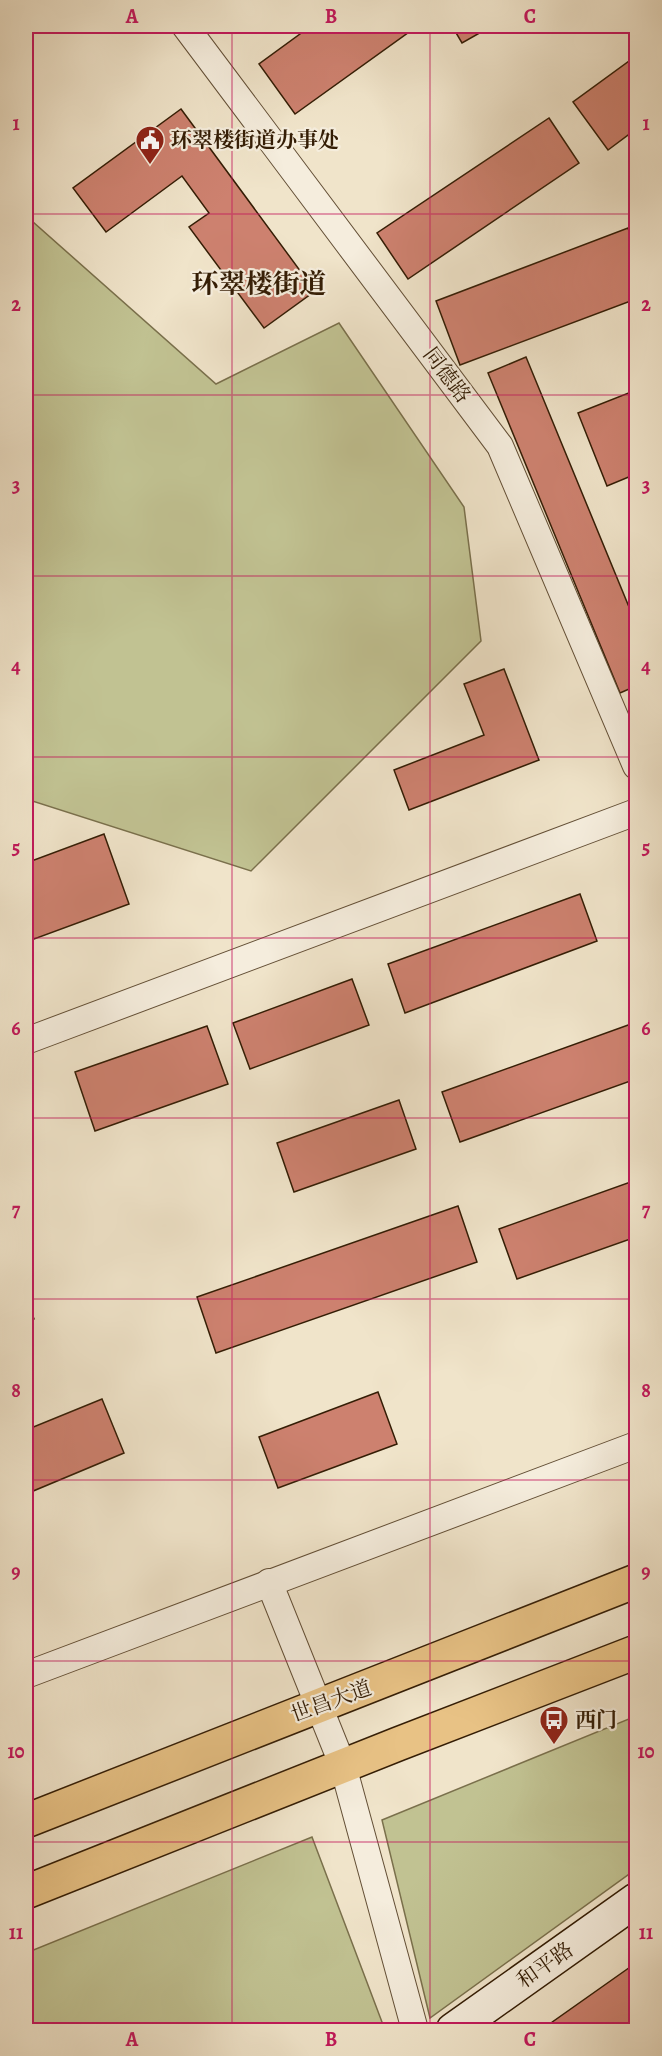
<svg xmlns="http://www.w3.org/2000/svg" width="662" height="2056" font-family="Alegreya,'Noto Serif SC',serif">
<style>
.green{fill:#c1c292;stroke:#7a704c;stroke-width:1.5}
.building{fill:#cd816f;stroke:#341d05;stroke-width:1.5}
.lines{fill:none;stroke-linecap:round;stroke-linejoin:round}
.street-casing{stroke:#634f36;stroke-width:28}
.secondary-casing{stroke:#341d05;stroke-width:36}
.primary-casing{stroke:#341d05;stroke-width:36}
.street{stroke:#f5eddd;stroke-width:26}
.secondary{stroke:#f5eddd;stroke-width:33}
.primary{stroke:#e8c285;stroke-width:33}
.grid{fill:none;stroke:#c2185b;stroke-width:1.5;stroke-opacity:0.55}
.labels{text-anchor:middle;stroke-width:4.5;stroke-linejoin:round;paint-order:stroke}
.poi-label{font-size:21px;font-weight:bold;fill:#341d05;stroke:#f5eddd;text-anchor:start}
.street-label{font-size:21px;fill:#341d05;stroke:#f5eddd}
.district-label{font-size:27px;font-weight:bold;fill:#341d05;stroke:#f5eddd}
.neatline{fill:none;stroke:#c2185b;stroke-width:2}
.grid-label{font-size:20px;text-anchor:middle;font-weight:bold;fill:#c2185b}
</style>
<rect width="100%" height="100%" fill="#f0e4ca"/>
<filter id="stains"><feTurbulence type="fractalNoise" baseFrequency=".00333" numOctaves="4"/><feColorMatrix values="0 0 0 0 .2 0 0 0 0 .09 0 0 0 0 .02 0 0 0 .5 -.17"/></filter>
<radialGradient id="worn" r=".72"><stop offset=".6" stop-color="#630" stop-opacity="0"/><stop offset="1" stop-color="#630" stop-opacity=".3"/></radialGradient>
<g class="green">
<polygon points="26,221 33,222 216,384 339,323 464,507 481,641 251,871 26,799"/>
<polygon points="636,1716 636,1869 430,2018 382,1820"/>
<polygon points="312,1837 385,2030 26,2030 26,1953"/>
</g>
<g class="building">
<polygon points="311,26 404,26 409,32 295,114 259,64"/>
<polygon points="452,26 492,26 462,43"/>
<polygon points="636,56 636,129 608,150 573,102"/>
<polygon points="181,109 315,291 264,328 189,227 209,213 182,176 106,232 73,188"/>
<polygon points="549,118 579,163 408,279 377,233"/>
<polygon points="628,228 636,251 636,299 460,365 436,301"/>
<polygon points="526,357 636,624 636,686 620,693 488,373"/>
<polygon points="636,390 636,474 607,486 578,413"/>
<polygon points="504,669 539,760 409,810 394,770 484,735 464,684"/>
<polygon points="104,834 129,904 26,942 26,863"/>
<polygon points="580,894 597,941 405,1013 388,964"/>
<polygon points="352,979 369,1025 250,1069 233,1023"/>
<polygon points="631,1024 636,1040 636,1079 460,1142 442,1092"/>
<polygon points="207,1026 228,1084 95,1131 75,1072"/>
<polygon points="399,1100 416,1149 294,1192 277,1143"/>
<polygon points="636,1180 636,1237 517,1279 499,1229"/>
<polygon points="458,1206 477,1262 216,1353 197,1297"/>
<polygon points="26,1299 34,1319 26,1323"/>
<polygon points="378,1392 397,1444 278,1488 259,1437"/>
<polygon points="102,1399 124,1453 26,1494 26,1430"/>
<polygon points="633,1965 636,1970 636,2030 541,2030"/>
</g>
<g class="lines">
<g class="street-casing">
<g id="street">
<polyline points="185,26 500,446 636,766"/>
<polyline points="26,1041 636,812"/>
<polyline points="269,1582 343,1766 415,2030"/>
<polyline points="26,1675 636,1445"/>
</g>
</g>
<g class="secondary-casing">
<polyline id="secondary" points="453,2030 636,1900"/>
</g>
<g class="primary-casing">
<g id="primary">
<polyline points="26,1821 636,1581"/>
<polyline points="26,1892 398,1744 636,1652"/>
</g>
</g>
<use href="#street" class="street"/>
<use href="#secondary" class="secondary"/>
<use href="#primary" class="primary"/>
</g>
<path class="grid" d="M232,26V2030M430,26V2030M26,214H636M26,395H636M26,576H636M26,757H636M26,938H636M26,1118H636M26,1299H636M26,1480H636M26,1661H636M26,1842H636"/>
<defs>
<g id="civic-pin" transform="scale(1.5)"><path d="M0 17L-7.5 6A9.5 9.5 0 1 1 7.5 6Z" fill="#8f2418" stroke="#f5eddd"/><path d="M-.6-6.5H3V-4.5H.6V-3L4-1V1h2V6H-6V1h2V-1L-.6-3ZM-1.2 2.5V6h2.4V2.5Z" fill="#fff"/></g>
<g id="bus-pin" transform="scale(1.5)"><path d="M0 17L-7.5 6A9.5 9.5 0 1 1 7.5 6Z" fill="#8f2418" stroke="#f5eddd"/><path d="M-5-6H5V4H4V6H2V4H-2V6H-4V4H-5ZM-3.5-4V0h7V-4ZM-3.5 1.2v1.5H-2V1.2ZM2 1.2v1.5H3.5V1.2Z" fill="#fff"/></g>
</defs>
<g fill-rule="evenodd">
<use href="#civic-pin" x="150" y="140"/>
<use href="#bus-pin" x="554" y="1720"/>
</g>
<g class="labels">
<g class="poi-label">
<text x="171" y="147">环翠楼街道办事处</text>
<text x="575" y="1727">西门</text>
</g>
<g class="street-label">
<text transform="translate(447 375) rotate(53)" y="7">同德路</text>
<text transform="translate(331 1701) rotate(-20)" y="7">世昌大道</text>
<text transform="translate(545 1965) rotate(-35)" y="7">和平路</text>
</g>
<g class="district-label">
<text x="259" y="293">环翠楼街道</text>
</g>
</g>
<rect width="662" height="2056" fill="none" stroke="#f0e4ca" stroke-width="66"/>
<rect x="33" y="33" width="596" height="1990" class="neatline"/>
<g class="grid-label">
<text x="132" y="23">A</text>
<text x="331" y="23">B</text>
<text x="530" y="23">C</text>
<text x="16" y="130">1</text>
<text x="646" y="130">1</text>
<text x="16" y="311">2</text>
<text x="646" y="311">2</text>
<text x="16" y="492">3</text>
<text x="646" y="492">3</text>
<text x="16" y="673">4</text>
<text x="646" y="673">4</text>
<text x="16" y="854">5</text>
<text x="646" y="854">5</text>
<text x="16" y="1035">6</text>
<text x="646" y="1035">6</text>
<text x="16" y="1216">7</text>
<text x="646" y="1216">7</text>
<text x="16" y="1397">8</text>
<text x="646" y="1397">8</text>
<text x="16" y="1578">9</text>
<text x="646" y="1578">9</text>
<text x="16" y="1758">10</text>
<text x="646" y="1758">10</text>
<text x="16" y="1939">11</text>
<text x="646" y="1939">11</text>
<text x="132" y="2046">A</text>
<text x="331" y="2046">B</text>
<text x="530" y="2046">C</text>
</g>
<rect width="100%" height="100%" filter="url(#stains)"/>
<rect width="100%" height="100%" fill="url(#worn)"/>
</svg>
